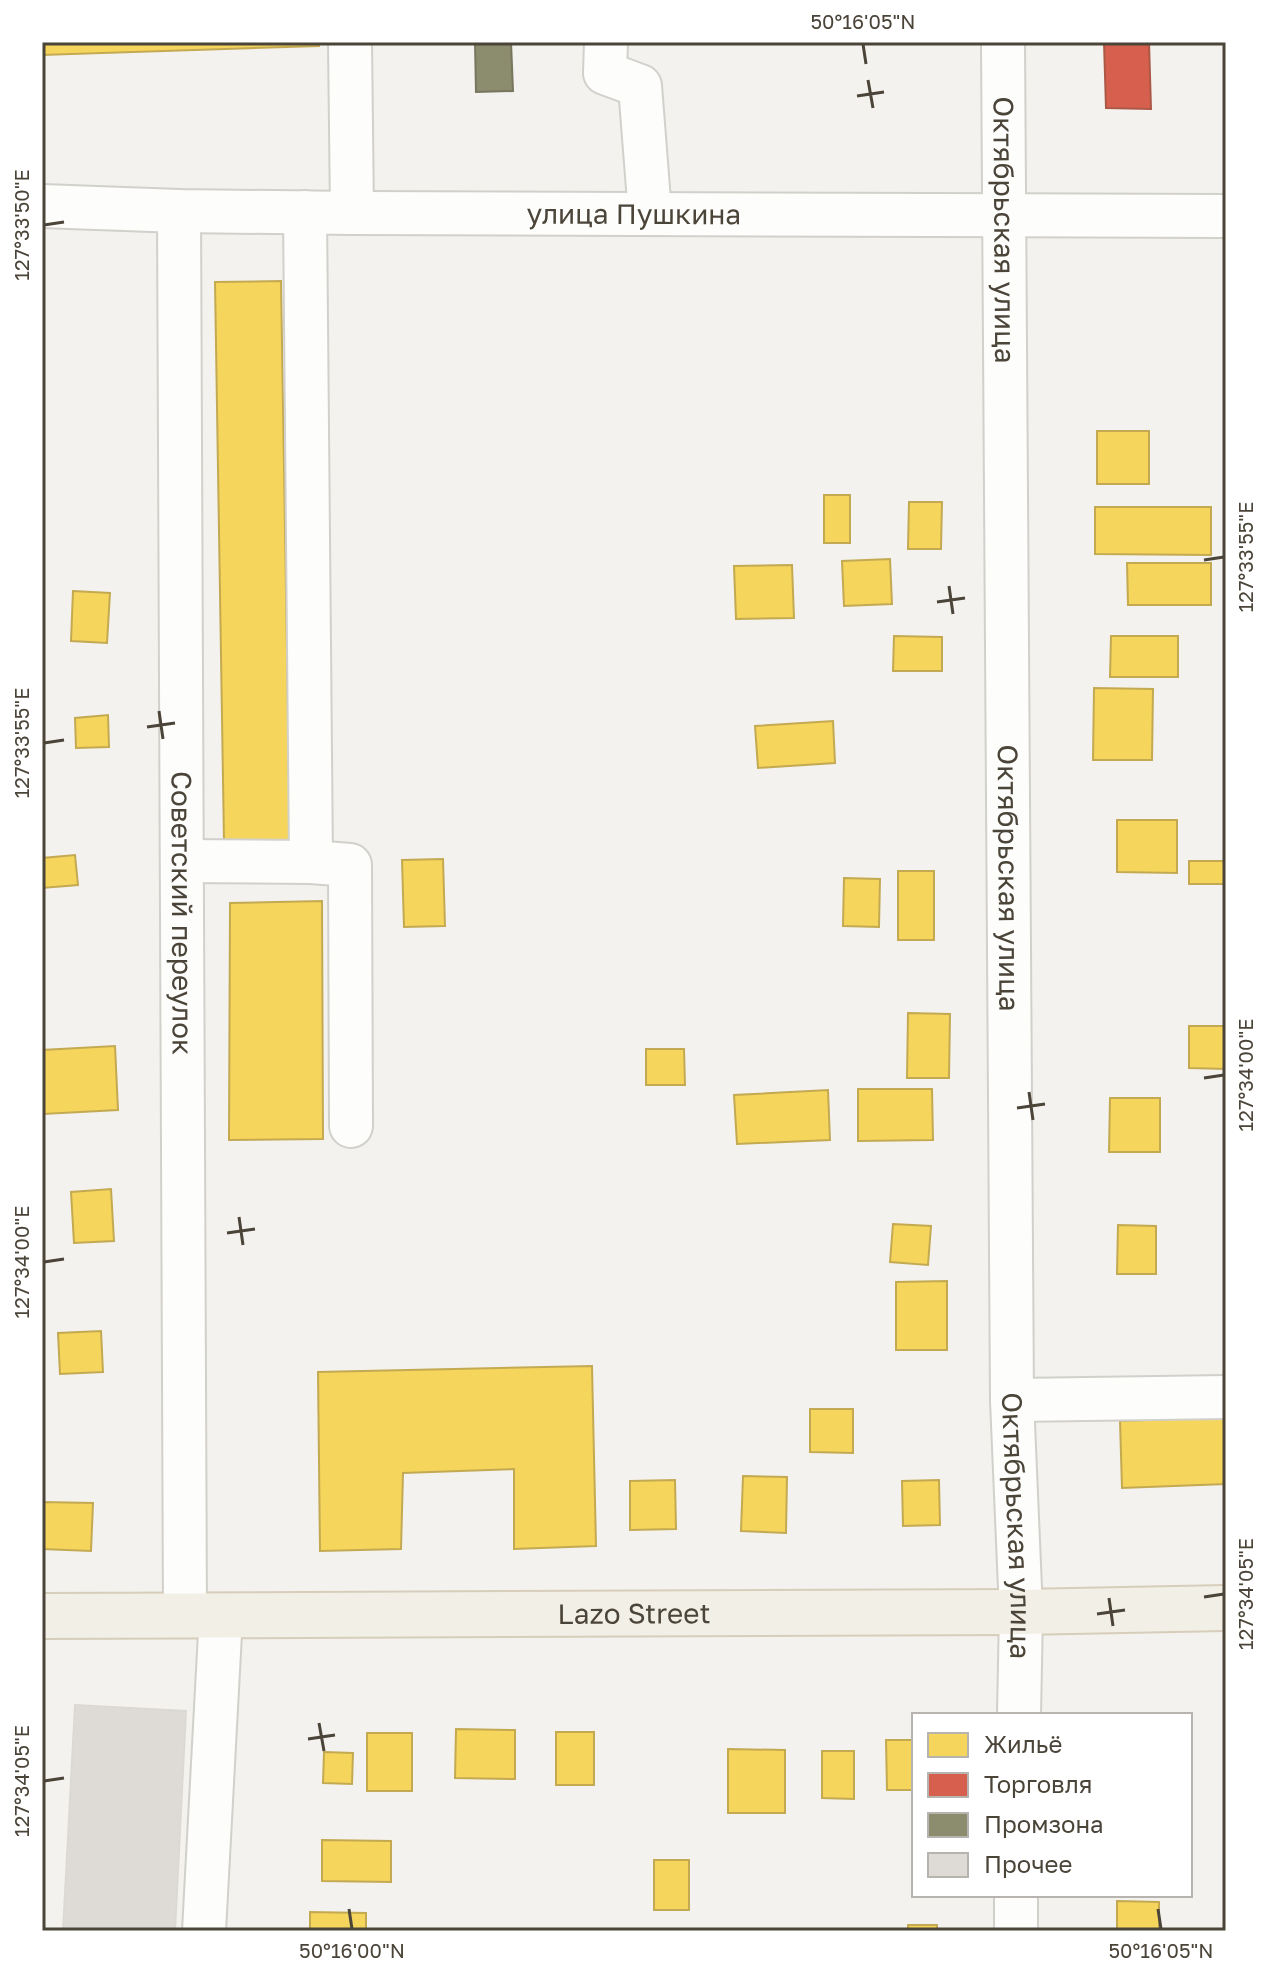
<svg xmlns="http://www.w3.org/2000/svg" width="1268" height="1973" font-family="'Golos Text',sans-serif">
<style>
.homes{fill:#f6d55c;stroke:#c3aa52;stroke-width:2}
.shops{fill:#d6604d;stroke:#ac5847;stroke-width:2}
.industry{fill:#8c8c6e;stroke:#78765e;stroke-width:2}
.building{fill:#dedbd6;stroke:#dcd9d4;stroke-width:2}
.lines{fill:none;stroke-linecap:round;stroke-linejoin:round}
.minor-casing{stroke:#d2d0cb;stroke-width:46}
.major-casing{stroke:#d6cebb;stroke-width:48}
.minor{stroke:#fdfdfc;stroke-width:42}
.major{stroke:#f2efe6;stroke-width:44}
.ticks{fill:none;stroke:#4b4439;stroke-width:3}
.labels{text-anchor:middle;stroke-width:8;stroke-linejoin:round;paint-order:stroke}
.street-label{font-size:28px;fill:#4b4439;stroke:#fff}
.neatline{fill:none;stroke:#4b4439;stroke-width:3}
.ticks-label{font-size:20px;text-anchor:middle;fill:#4b4439}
</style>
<rect width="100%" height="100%" fill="#f4f2ee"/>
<g class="homes">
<polygon points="42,42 319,42 319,46 42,55"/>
<polygon points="281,281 290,841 224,842 215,282"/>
<rect x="1097" y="431" width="52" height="53"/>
<rect x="824" y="495" width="26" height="48"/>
<polygon points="909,502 942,502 941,549 908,549"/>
<polygon points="1095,507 1211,507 1211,555 1095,554"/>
<polygon points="890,559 892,604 844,606 842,561"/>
<polygon points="1127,563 1211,563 1211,605 1128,605"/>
<polygon points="792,565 794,618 736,619 734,566"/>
<polygon points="73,591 110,593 107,643 71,641"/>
<polygon points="894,636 942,637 942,671 893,671"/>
<polygon points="1111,636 1178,636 1178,677 1110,677"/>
<polygon points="1094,688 1153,689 1152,760 1093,760"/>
<polygon points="108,715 109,747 76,748 75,718"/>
<polygon points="833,721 835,763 758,768 755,726"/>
<polygon points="1117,820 1177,820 1177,873 1117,872"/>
<polygon points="75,855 78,885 42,888 42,858"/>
<polygon points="443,859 445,926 404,927 402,860"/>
<rect x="1189" y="861" width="37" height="23"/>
<rect x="898" y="871" width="36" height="69"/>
<polygon points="844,878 880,879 879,927 843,926"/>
<polygon points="322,901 323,1139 229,1140 230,903"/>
<polygon points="908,1013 950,1014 949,1078 907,1078"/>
<polygon points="1189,1026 1226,1026 1226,1069 1189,1068"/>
<polygon points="115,1046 118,1110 43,1114 42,1050"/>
<polygon points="646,1049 684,1049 685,1085 646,1085"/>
<polygon points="858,1089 932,1089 933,1140 858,1141"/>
<polygon points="828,1090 830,1140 737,1144 734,1095"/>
<polygon points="1110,1098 1160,1098 1160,1152 1109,1152"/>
<polygon points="111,1189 114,1241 74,1243 71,1192"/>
<polygon points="893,1224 931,1226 928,1265 890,1262"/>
<polygon points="1118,1225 1156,1226 1156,1274 1117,1274"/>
<polygon points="947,1281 947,1350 896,1350 896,1282"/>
<polygon points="101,1331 103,1372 60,1374 58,1333"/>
<polygon points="592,1366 596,1546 514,1549 514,1469 403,1473 401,1549 320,1551 318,1372"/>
<polygon points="810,1409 853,1409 853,1453 810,1452"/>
<polygon points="1226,1417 1226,1484 1122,1488 1120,1421"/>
<polygon points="743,1476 787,1477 786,1533 741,1531"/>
<polygon points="675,1480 676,1529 630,1530 630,1481"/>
<polygon points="939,1480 940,1525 903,1526 902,1481"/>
<polygon points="42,1502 93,1503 91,1551 42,1549"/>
<polygon points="456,1729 515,1730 515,1779 455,1778"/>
<rect x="556" y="1732" width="38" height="53"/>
<rect x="367" y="1733" width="45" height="58"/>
<polygon points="886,1740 914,1740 914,1790 887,1790"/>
<polygon points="728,1749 785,1750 785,1813 728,1813"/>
<polygon points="822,1751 854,1751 854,1799 822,1798"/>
<polygon points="324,1752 353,1753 352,1784 323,1783"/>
<polygon points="322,1840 391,1841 391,1882 322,1881"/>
<rect x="654" y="1860" width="35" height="50"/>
<polygon points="1117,1901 1159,1902 1159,1931 1117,1931"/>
<polygon points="310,1912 366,1913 366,1931 310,1931"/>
<rect x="908" y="1925" width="29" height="6"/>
</g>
<polygon class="shops" points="1104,42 1149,42 1151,109 1106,108"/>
<polygon class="industry" points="475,42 511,42 513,91 476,92"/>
<polygon class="building" points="75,1705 186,1711 175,1931 63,1931"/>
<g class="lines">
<g class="minor-casing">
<g id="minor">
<polyline points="350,42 352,213"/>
<polyline points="606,42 605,73 640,86 650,214"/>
<path id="s1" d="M1003,42L1012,1400L1021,1612L1019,1715"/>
<path id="s2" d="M42,206L179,211L352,213L1226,216"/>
<path id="s3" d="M179,211L185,1615"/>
<polyline points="305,212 311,862"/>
<polyline points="182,861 311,862 350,865 351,1126"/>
<polyline points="1012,1400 1226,1397"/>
<polyline points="204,1931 221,1615"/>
<polyline points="1016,1931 1016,1895"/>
</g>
</g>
<g class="major-casing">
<g id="major">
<path id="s4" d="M42,1616L1021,1612L1226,1608"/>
</g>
</g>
<use href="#minor" class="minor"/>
<use href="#major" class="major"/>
</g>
<path class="ticks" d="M863,44L866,64M868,80L873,108M857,96L884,92M44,225L64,222M1204,560L1224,557M949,586L953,614M937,602L965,598M159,711L163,739M147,727L175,723M44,743L64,740M1204,1078L1224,1075M1029,1092L1033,1120M1017,1108L1045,1104M239,1217L243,1245M227,1233L255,1229M44,1262L64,1259M1204,1597L1224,1594M1109,1598L1113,1626M1097,1614L1125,1610M319,1723L324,1751M308,1739L335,1735M44,1781L64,1778M349,1909L352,1929M1158,1909L1161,1929"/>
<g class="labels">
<g class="street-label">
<text dy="10" stroke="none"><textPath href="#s2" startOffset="592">улица Пушкина</textPath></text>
<text dy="10" stroke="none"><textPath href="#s1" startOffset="188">Октябрьская улица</textPath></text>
<text dy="10" stroke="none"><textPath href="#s1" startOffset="836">Октябрьская улица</textPath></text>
<text dy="10" stroke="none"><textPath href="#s3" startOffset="702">Советский переулок</textPath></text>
<text dy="10" stroke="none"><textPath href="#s1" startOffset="1484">Октябрьская улица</textPath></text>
<text dy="10" stroke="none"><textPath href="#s4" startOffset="592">Lazo Street</textPath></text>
</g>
</g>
<rect width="1268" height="1973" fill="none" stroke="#ffffff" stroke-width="88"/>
<rect x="912" y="1713" width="280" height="184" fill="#ffffff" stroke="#b7b4b0" stroke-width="2"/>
<rect x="928" y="1733" width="40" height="24" fill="#f6d55c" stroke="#b7b4b0" stroke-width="2"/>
<text x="984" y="1753" font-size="24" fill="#4b4439">Жильё</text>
<rect x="928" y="1773" width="40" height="24" fill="#d6604d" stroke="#b7b4b0" stroke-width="2"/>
<text x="984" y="1793" font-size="24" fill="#4b4439">Торговля</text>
<rect x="928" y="1813" width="40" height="24" fill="#8c8c6e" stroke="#b7b4b0" stroke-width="2"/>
<text x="984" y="1833" font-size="24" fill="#4b4439">Промзона</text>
<rect x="928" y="1853" width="40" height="24" fill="#dedbd6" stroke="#b7b4b0" stroke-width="2"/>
<text x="984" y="1873" font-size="24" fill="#4b4439">Прочее</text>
<rect x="44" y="44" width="1180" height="1885" class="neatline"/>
<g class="ticks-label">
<text x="863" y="29">50°16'05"N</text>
<text transform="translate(22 225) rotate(-90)" y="7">127°33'50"E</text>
<text transform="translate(1246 557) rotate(-90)" y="7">127°33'55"E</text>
<text transform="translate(22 743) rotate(-90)" y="7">127°33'55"E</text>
<text transform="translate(1246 1075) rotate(-90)" y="7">127°34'00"E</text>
<text transform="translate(22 1262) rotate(-90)" y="7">127°34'00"E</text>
<text transform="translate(1246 1594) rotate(-90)" y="7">127°34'05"E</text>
<text transform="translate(22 1781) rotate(-90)" y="7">127°34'05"E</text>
<text x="352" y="1958">50°16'00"N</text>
<text x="1161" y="1958">50°16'05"N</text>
</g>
</svg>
